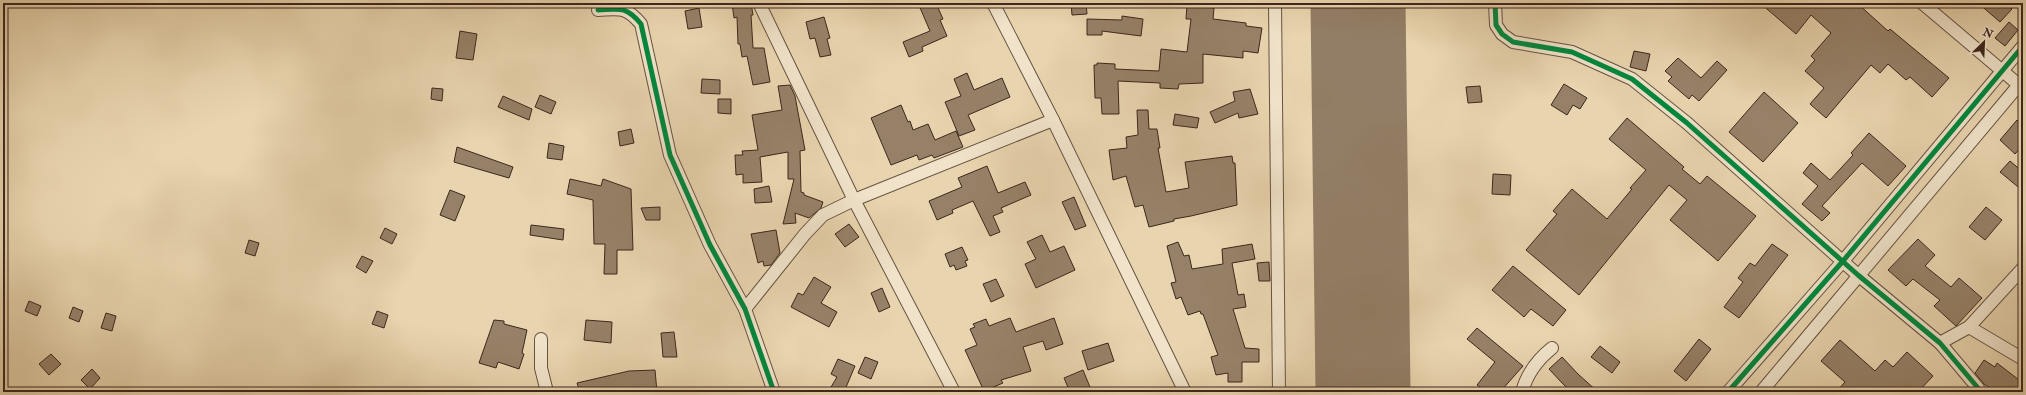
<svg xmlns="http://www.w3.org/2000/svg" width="2026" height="395" font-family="'IM FELL Double Pica',serif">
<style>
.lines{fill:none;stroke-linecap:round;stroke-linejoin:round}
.runway{stroke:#927e66;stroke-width:95}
.building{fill:#968168;stroke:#3d271d}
.street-casing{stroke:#685241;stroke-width:14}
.street{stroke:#f0e3ca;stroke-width:12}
.cycleway-casing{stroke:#f0e3ca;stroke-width:8}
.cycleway{stroke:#00873e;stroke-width:5}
</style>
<rect width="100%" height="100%" fill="#e8d4ae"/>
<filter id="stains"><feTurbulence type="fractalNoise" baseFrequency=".005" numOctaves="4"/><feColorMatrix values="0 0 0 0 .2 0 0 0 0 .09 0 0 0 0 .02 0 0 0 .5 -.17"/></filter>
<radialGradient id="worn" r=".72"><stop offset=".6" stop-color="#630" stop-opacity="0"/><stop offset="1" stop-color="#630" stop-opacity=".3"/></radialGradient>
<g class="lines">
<polyline class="runway" points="1358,3 1363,392"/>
</g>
<g class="building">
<polygon points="732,3 751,3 753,15 751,15 753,48 764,48 770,82 753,85 747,56 742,57 740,44 738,44 737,17 734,18"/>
<polygon points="918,3 936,3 943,19 940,20 947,36 922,47 923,51 909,57 903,42 930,31"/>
<polygon points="1071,3 1086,3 1087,14 1072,15"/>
<polygon points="1760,3 1857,3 1888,31 1890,29 1949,78 1932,97 1910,77 1906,80 1888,64 1880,73 1871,65 1826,118 1810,104 1824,88 1805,71 1815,60 1811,56 1831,33 1811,15 1796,34"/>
<polygon points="1978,3 2005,3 2012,9 2000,22"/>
<polygon points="1187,5 1214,8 1213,19 1246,23 1246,26 1262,28 1258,53 1243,51 1243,58 1203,54 1203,83 1179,84 1178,89 1160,88 1160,83 1118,81 1119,114 1102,114 1101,98 1095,98 1094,65 1097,65 1097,63 1115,64 1115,69 1159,71 1161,49 1187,52 1191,19 1186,19"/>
<polygon points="699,8 702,27 688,29 685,11"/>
<polygon points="1122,16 1143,19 1141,36 1102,31 1102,35 1087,35 1087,19 1122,20"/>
<polygon points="824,17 830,38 827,39 831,55 820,57 815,38 810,39 806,22"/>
<polygon points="2009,22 2018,30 2005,46 1995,38"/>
<polygon points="460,31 477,34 473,60 456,58"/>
<polygon points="1634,51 1650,54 1646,71 1630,67"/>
<polygon points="1678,58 1701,78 1717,61 1727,70 1699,101 1692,95 1689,99 1668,81 1672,77 1665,71"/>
<polygon points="967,73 974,90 1002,78 1010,97 968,115 975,130 959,136 945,102 961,96 954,79"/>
<polygon points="702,79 720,80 720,94 701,93"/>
<polygon points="1564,84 1587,98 1580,109 1573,105 1567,115 1551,105"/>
<polygon points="790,85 795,96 805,150 800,151 801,192 804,193 804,195 823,202 821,208 809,218 795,213 796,223 783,224 794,179 788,179 788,152 760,157 762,182 743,183 743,174 736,175 735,155 743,155 742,151 758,150 752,115 782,110 778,86"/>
<polygon points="1480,86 1482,102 1468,103 1466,87"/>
<polygon points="432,88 443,89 442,101 431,99"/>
<polygon points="1250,89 1258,114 1239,118 1238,113 1215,123 1210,112 1235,101 1233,92"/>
<polygon points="1764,92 1798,123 1763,162 1729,132"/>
<polygon points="540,95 556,102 551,114 535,107"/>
<polygon points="503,96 532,109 529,120 498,107"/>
<polygon points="718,99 731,99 731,114 718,113"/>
<polygon points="901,105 908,122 910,121 913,130 928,124 935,140 956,131 963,147 934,158 932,155 919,160 917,155 891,165 871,118"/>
<polygon points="1137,110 1148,110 1149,129 1157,129 1160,148 1158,148 1166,192 1189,188 1185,162 1232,156 1233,163 1235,163 1237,205 1191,216 1174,219 1174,221 1149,227 1143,205 1135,207 1126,176 1113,180 1109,150 1127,148 1126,137 1138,135"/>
<polygon points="1175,114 1199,118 1197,128 1173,125"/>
<polygon points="1627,118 1684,167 1682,169 1700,184 1707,176 1756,216 1718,261 1670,220 1687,200 1669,185 1579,295 1526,250 1557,214 1553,211 1572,189 1607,219 1632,189 1630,188 1646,170 1609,139"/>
<polygon points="2017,120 2023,126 2023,145 2015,154 2000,140"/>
<polygon points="631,129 634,143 620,146 618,132"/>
<polygon points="1869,133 1906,166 1888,186 1862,163 1822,206 1830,213 1822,221 1802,204 1818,186 1803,173 1811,163 1830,180 1853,155 1851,153"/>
<polygon points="549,143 564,146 562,160 547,158"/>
<polygon points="457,147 513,167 509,178 454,162"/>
<polygon points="2010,161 2023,172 2023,191 2000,172"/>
<polygon points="987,166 998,193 1025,182 1031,195 1001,208 1003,212 993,216 1000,232 990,236 973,201 952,210 953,213 937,220 929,201 962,187 958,178"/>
<polygon points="1493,174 1511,175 1510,195 1492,194"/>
<polygon points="570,179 601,186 603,179 631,189 633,250 617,250 617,274 604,274 605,244 594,244 593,200 567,194"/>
<polygon points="769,186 772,202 755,203 754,189"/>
<polygon points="450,190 465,196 455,221 440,215"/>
<polygon points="1074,197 1086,226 1075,230 1062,202"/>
<polygon points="660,207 660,220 646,220 641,208"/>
<polygon points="1986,207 2002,220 1985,240 1969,227"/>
<polygon points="849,224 859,237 845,247 835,234"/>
<polygon points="531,225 564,229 563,240 530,235"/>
<polygon points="385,228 397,234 392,244 380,238"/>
<polygon points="776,230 780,253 771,265 764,266 763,261 758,263 751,234"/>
<polygon points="1042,235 1050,252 1064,246 1075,270 1036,288 1025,264 1036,259 1027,242"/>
<polygon points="1918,239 1935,255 1925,266 1951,287 1959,278 1982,298 1956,326 1934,306 1940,300 1913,279 1906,286 1888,270"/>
<polygon points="249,240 259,243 255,256 245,253"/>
<polygon points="1178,242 1184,256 1189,255 1192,269 1223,264 1222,249 1252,244 1255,259 1232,263 1238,295 1244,294 1246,307 1233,309 1245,348 1259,349 1259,362 1242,362 1242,382 1228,382 1228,373 1216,375 1211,357 1218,355 1203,314 1201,314 1200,311 1188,315 1181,297 1176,299 1171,283 1176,282 1167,246"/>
<polygon points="1772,244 1788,255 1739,318 1724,307 1743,282 1738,278 1750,263 1755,266"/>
<polygon points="962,247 968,260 965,261 967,266 956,270 954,265 950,267 945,254"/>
<polygon points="362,256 373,261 366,273 356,267"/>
<polygon points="1269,262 1270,281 1259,281 1257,263"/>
<polygon points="1513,266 1566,310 1553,326 1531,309 1524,317 1492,290"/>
<polygon points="814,277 831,287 821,303 837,312 829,327 791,307 798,293 803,295"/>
<polygon points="996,279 1004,296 991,302 983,284"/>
<polygon points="882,288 890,307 879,312 871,293"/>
<polygon points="29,301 41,306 37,316 25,311"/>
<polygon points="73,307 83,311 79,322 69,318"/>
<polygon points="377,311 388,315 384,328 372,324"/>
<polygon points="106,313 116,316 112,331 101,328"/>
<polygon points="1010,318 1016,332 1054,318 1063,344 1046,350 1043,341 1023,347 1031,371 1001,380 1003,383 984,391 965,350 977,345 970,329 975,327 973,324 986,319 989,326"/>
<polygon points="494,320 504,321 504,324 527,330 522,353 524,354 519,369 498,362 496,368 479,363"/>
<polygon points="586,320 612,322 611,343 584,340"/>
<polygon points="1477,328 1523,366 1500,392 1487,392 1477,385 1495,362 1467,339"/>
<polygon points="674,332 677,357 663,357 661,333"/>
<polygon points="1699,339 1711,349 1686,381 1674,371"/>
<polygon points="1840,340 1875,371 1885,360 1893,367 1907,352 1933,376 1918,392 1836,392 1845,382 1821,361"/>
<polygon points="1108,343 1114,361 1088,370 1082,351"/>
<polygon points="1600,346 1620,362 1612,373 1591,357"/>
<polygon points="51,354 61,364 49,375 39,364"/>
<polygon points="865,357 878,362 871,379 858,373"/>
<polygon points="1562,357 1578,374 1598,392 1572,392 1563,384 1549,369"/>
<polygon points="838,359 855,366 844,392 828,392 837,377 831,374"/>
<polygon points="1984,360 1995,367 1997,363 2023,383 2023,392 1996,392 1984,384 1975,373"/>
<polygon points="92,369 100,378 90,389 81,380"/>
<polygon points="655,370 657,392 580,392 577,383 629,371"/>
<polygon points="1083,370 1092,392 1070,392 1064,378"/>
</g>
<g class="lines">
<g class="street-casing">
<g id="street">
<polyline points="759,3 854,200 954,392"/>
<polyline points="993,3 1053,120 1185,392"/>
<polyline points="1275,3 1279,392"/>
<polyline points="1495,3 1496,25 1502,34 1513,42 1572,52 1632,79 1687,123 1858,275 1940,343 1978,388"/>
<polyline points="1922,3 2019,85"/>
<path d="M598,10C620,9 626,6 641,24L670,155L710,245L745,309L774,392"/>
<polyline points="745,309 805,234 823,215 854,200 1053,120"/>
<polyline points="1969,327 2023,359"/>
<polyline points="541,339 541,368 547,392"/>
<polyline points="1940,343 1969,327 2023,268"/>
<path d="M1522,392C1527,373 1537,360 1552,348"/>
<polyline points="1728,392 1843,261 2023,46"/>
<polyline points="1761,392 2023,80"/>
</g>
</g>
<use href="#street" class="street"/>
<g class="cycleway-casing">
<g id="cycleway">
<polyline points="1495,3 1496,25 1502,34 1513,42 1572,52 1632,79 1687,123 1858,275 1940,343 1978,388"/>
<path d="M598,10C620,9 626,6 641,24L670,155L710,245L745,309L774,392"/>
<polyline points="1728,392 1843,261 2023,46"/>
</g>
</g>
<use href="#cycleway" class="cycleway"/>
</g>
<rect width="2026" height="395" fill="none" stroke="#e8d4ae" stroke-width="16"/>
<rect x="4" y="4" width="2018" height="387" fill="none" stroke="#3d271d" stroke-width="2"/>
<rect x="8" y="8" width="2010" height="379" fill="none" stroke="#3d271d"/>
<g transform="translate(1984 42) rotate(24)" stroke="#f0e3ca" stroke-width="3" paint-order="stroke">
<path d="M0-3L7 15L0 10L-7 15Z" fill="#3d271d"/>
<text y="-6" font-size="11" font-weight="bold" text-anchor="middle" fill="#3d271d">N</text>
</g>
<rect width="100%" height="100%" filter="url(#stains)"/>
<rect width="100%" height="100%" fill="url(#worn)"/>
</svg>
